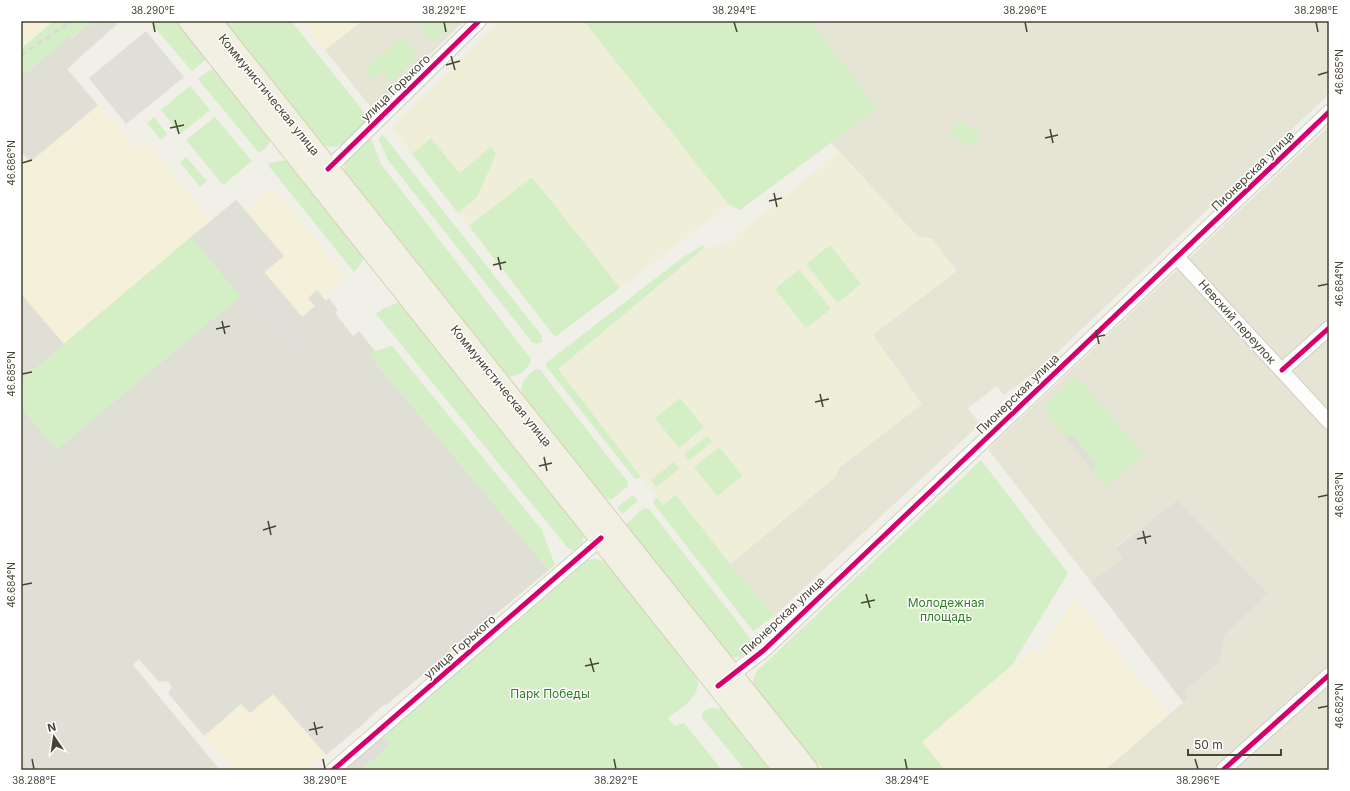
<svg xmlns="http://www.w3.org/2000/svg" width="1350" height="791" font-family="Inter,sans-serif">
<style>
.residential{fill:#e5e4d5}
.commercial{fill:#f4f0d9}
.industrial{fill:#e0dfd6}
.education{fill:#efeed9}
.green{fill:#d4eec5}
.parking{fill:#dfdfd8}
.lines{fill:none;stroke-linecap:round;stroke-linejoin:round}
.minor-casing{stroke:#cecec5;stroke-width:16}
.primary-casing{stroke:#d4d2b4;stroke-width:24}
.minor{stroke:#fdfdfc;stroke-width:14}
.primary{stroke:#f1f0e2;stroke-width:22}
.rail{stroke:#d9d9d8;stroke-width:3;stroke-dasharray:5 5;stroke-linecap:butt}
.cycleway-casing{stroke:#fff;stroke-width:8}
.cycleway{stroke:#d6006c;stroke-width:5}
.ticks{fill:none;stroke:#474434;stroke-width:1.5}
.labels{text-anchor:middle;stroke-width:3;stroke-linejoin:round;paint-order:stroke}
.street-label{font-size:12px;fill:#474434;stroke:#fff}
.park-label{font-size:12px;fill:#2e7e22;stroke:#fff}
.neatline{fill:none;stroke:#474434;stroke-width:1.5}
.ticks-label{font-size:10px;text-anchor:middle;fill:#474434}
</style>
<rect width="100%" height="100%" fill="#f0f0e8"/>
<g class="residential">
<polygon points="362,21 464,21 373,110 325,50"/>
<polygon points="801,21 1329,21 1329,94 1042,367 1004,395 997,386 968,408 980,424 774,616 730,564 834,478 840,467 922,404 873,335 917,236 831,143 874,110"/>
<polygon points="1329,126 1329,770 1105,770 1187,699 1186,690 1220,661 1224,636 1268,593 1177,500 1115,547 1123,558 1091,582 988,449"/>
</g>
<g class="commercial">
<polygon points="21,21 44,21 48,26 21,49"/>
<polygon points="302,21 362,21 325,50"/>
<polygon points="98,105 112,122 115,122 138,150 147,143 211,221 63,344 21,294 21,154 35,142 43,151"/>
<polygon points="273,188 346,277 323,297 317,290 309,298 315,306 302,317 264,272 283,256 245,211"/>
<polygon points="1074,598 1168,715 1105,770 945,770 922,742 1012,665 1015,660 1020,665 1028,651 1041,654"/>
<polygon points="273,694 326,755 308,770 233,770 204,736 242,704 250,713"/>
</g>
<g class="industrial">
<polygon points="100,21 114,21 117,24 67,69 98,105 30,162 23,153 21,154 21,78 68,36 71,39 90,22 94,26"/>
<polygon points="236,200 284,256 264,272 302,317 315,306 308,298 317,290 326,301 329,298 338,310 335,313 341,321 353,336 359,331 375,351 370,356 549,570 386,705 385,704 369,718 369,719 326,755 273,694 250,713 241,704 204,736 168,693 172,686 167,681 159,682 139,659 133,665 220,770 21,770 21,294 64,344"/>
<polygon points="1177,500 1268,593 1224,636 1220,661 1186,690 1187,699 1183,702 1091,582 1123,558 1115,548"/>
</g>
<g class="education">
<polygon points="500,21 801,21 855,125 740,210 729,205 555,337 391,127"/>
<polygon points="839,151 917,236 933,239 957,271 873,335 922,404 840,467 834,478 730,564 676,495 663,505 558,369 704,248 727,244"/>
</g>
<g class="green">
<polygon points="54,21 100,21 94,26 90,22 70,39 68,37 21,78 21,49"/>
<polygon points="155,21 181,21 206,55 205,60 192,71 152,24"/>
<polygon points="222,21 291,21 361,108 368,122 342,146 328,147 323,145"/>
<polygon points="425,21 455,21 433,43 419,25"/>
<polygon points="584,21 810,21 878,108 740,210 729,205"/>
<polygon points="403,38 418,57 392,83 383,71 372,80 364,69"/>
<path d="M213,69L216,70L270,139C270,146 264,149 259,153L198,79L208,71Z"/>
<polygon points="190,86 210,110 180,134 161,110"/>
<polygon points="154,117 167,134 161,140 147,123"/>
<polygon points="215,117 252,161 223,185 186,140"/>
<polygon points="958,121 980,132 973,147 951,136"/>
<polygon points="382,135 384,136 542,336 542,342 538,344 532,342 388,160 379,140 379,138"/>
<path d="M370,136L381,164L531,359C530,369 517,377 508,377L346,176C343,169 344,164 348,158Z"/>
<polygon points="431,138 459,173 491,147 496,154 477,197 458,213 412,154"/>
<polygon points="186,157 207,181 200,187 180,162"/>
<polygon points="286,160 290,161 364,256 362,263 354,272 268,165 270,163"/>
<polygon points="532,177 620,288 555,337 469,226"/>
<polygon points="191,237 241,296 57,450 21,408 21,380"/>
<polygon points="703,245 704,248 558,369 641,477 637,479 634,478 546,366 546,363 682,258"/>
<polygon points="830,245 861,284 837,303 806,264"/>
<polygon points="799,270 831,309 806,328 775,289"/>
<path d="M397,303H402L583,530C584,539 583,545 576,551L568,548L376,314L384,308Z"/>
<polygon points="392,346 542,530 555,565 549,570 370,356 375,351"/>
<path d="M536,369L540,370L627,481L628,486L611,500L605,498L523,395C518,385 527,374 536,369Z"/>
<polygon points="1076,376 1145,455 1105,487 1091,469 1096,465 1072,434 1066,438 1043,408"/>
<polygon points="680,398 704,427 679,448 655,418"/>
<polygon points="707,436 712,442 689,460 684,454"/>
<polygon points="719,447 743,476 717,496 694,467"/>
<polygon points="981,460 1068,573 1012,665 922,742 945,770 837,770 834,767 830,770 825,770 807,754 754,687 753,682 756,672"/>
<polygon points="674,462 679,469 656,487 651,480"/>
<polygon points="633,495 638,501 622,514 617,507"/>
<polygon points="676,495 730,564 774,616 753,631 653,503 656,497 663,505"/>
<path d="M644,508L649,509L757,647C747,655 740,660 727,656L625,529L628,522Z"/>
<path d="M596,559L608,563L697,677C702,697 682,707 668,718L674,726L684,723L722,770H361L390,745L383,736L588,560Z"/>
<polygon points="712,708 723,709 773,770 745,770 702,718 702,715 703,711"/>
</g>
<g class="parking">
<polygon points="146,31 184,77 126,124 89,78"/>
<polygon points="236,200 284,256 264,272 302,317 290,327 305,345 292,356 191,237"/>
<polygon points="1072,434 1096,465 1091,469 1066,438"/>
<polygon points="383,736 390,745 361,770 344,770"/>
</g>
<g class="lines">
<g class="minor-casing">
<g id="minor">
<polyline points="328,169 479,21"/>
<polyline points="1177,257 1329,422"/>
<polyline points="1282,370 1329,328"/>
<polyline points="726,679 764,650 1329,112"/>
<polyline points="333,770 601,538"/>
<polyline points="1223,770 1329,675"/>
</g>
</g>
<g class="primary-casing">
<g id="primary">
<polyline points="190,21 785,770"/>
<polyline points="210,21 807,770"/>
</g>
</g>
<use href="#minor" class="minor"/>
<use href="#primary" class="primary"/>
<polyline class="rail" points="21,55 72,21"/>
<g class="cycleway-casing">
<g id="cycleway">
<polyline points="328,169 479,21"/>
<polyline points="1282,370 1329,328"/>
<polyline points="718,686 764,650 1329,112"/>
<polyline points="333,770 601,538"/>
<polyline points="1223,770 1329,675"/>
</g>
</g>
<use href="#cycleway" class="cycleway"/>
</g>
<path class="ticks" d="M153,22L155,32M444,22L446,32M734,22L737,32M1025,22L1027,32M1316,22L1318,32M451,56L455,70M446,65L460,61M1318,75L1328,72M175,120L179,134M170,128L184,125M1050,129L1053,143M1045,138L1058,135M22,163L32,160M774,193L777,207M769,201L782,198M498,257L501,270M493,265L506,262M1318,286L1328,284M222,321L225,334M216,329L230,326M1096,330L1099,344M1091,338L1105,335M22,374L32,372M820,394L823,407M815,402L829,399M544,457L547,471M539,466L552,463M1318,497L1328,495M268,521L271,535M263,530L276,526M1143,531L1146,544M1137,539L1151,536M22,585L32,583M866,594L870,608M861,603L875,600M590,658L594,672M585,666L599,663M1318,708L1328,706M314,722L317,735M309,730L323,727M32,759L34,769M323,759L325,769M614,759L616,769M905,759L907,769M1195,759L1198,769"/>
<g class="labels">
<g class="street-label">
<text transform="translate(396 88) rotate(-44)" y="4">улица Горького</text>
<text transform="translate(269 95) rotate(51)" y="4">Коммунистическая улица</text>
<text transform="translate(1253 171) rotate(-44)" y="4">Пионерская улица</text>
<text transform="translate(1237 322) rotate(48)" y="4">Невский переулок</text>
<text transform="translate(501 386) rotate(51)" y="4">Коммунистическая улица</text>
<text transform="translate(1018 394) rotate(-44)" y="4">Пионерская улица</text>
<text transform="translate(783 616) rotate(-43)" y="4">Пионерская улица</text>
<text transform="translate(460 647) rotate(-41)" y="4">улица Горького</text>
</g>
<g class="park-label">
<text x="946" y="607">Молодежная<tspan x="946" dy="14">площадь</tspan></text>
<text x="550" y="698">Парк Победы</text>
</g>
</g>
<rect width="1350" height="791" fill="none" stroke="#ffffff" stroke-width="44"/>
<g transform="translate(54 737) rotate(347)" stroke="#ffffff" stroke-width="3" paint-order="stroke">
<path d="M0-3L7 15L0 10L-7 15Z" fill="#474434"/>
<text y="-6" font-size="11" font-weight="bold" text-anchor="middle" fill="#474434">N</text>
</g>
<path d="M1188 749v6h93v-6" fill="none" stroke="#474434" stroke-width="2"/>
<text x="1194" y="749" font-size="12" fill="#474434" stroke="#ffffff" stroke-width="3" paint-order="stroke">50 m</text>
<rect x="22" y="22" width="1306" height="747" class="neatline"/>
<g class="ticks-label">
<text x="153" y="14">38.290°E</text>
<text x="444" y="14">38.292°E</text>
<text x="734" y="14">38.294°E</text>
<text x="1025" y="14">38.296°E</text>
<text x="1316" y="14">38.298°E</text>
<text transform="translate(1339 72) rotate(-90)" y="4">46.685°N</text>
<text transform="translate(11 163) rotate(-90)" y="4">46.686°N</text>
<text transform="translate(1339 284) rotate(-90)" y="4">46.684°N</text>
<text transform="translate(11 374) rotate(-90)" y="4">46.685°N</text>
<text transform="translate(1339 495) rotate(-90)" y="4">46.683°N</text>
<text transform="translate(11 585) rotate(-90)" y="4">46.684°N</text>
<text transform="translate(1339 706) rotate(-90)" y="4">46.682°N</text>
<text x="34" y="784">38.288°E</text>
<text x="325" y="784">38.290°E</text>
<text x="616" y="784">38.292°E</text>
<text x="907" y="784">38.294°E</text>
<text x="1198" y="784">38.296°E</text>
</g>
</svg>
